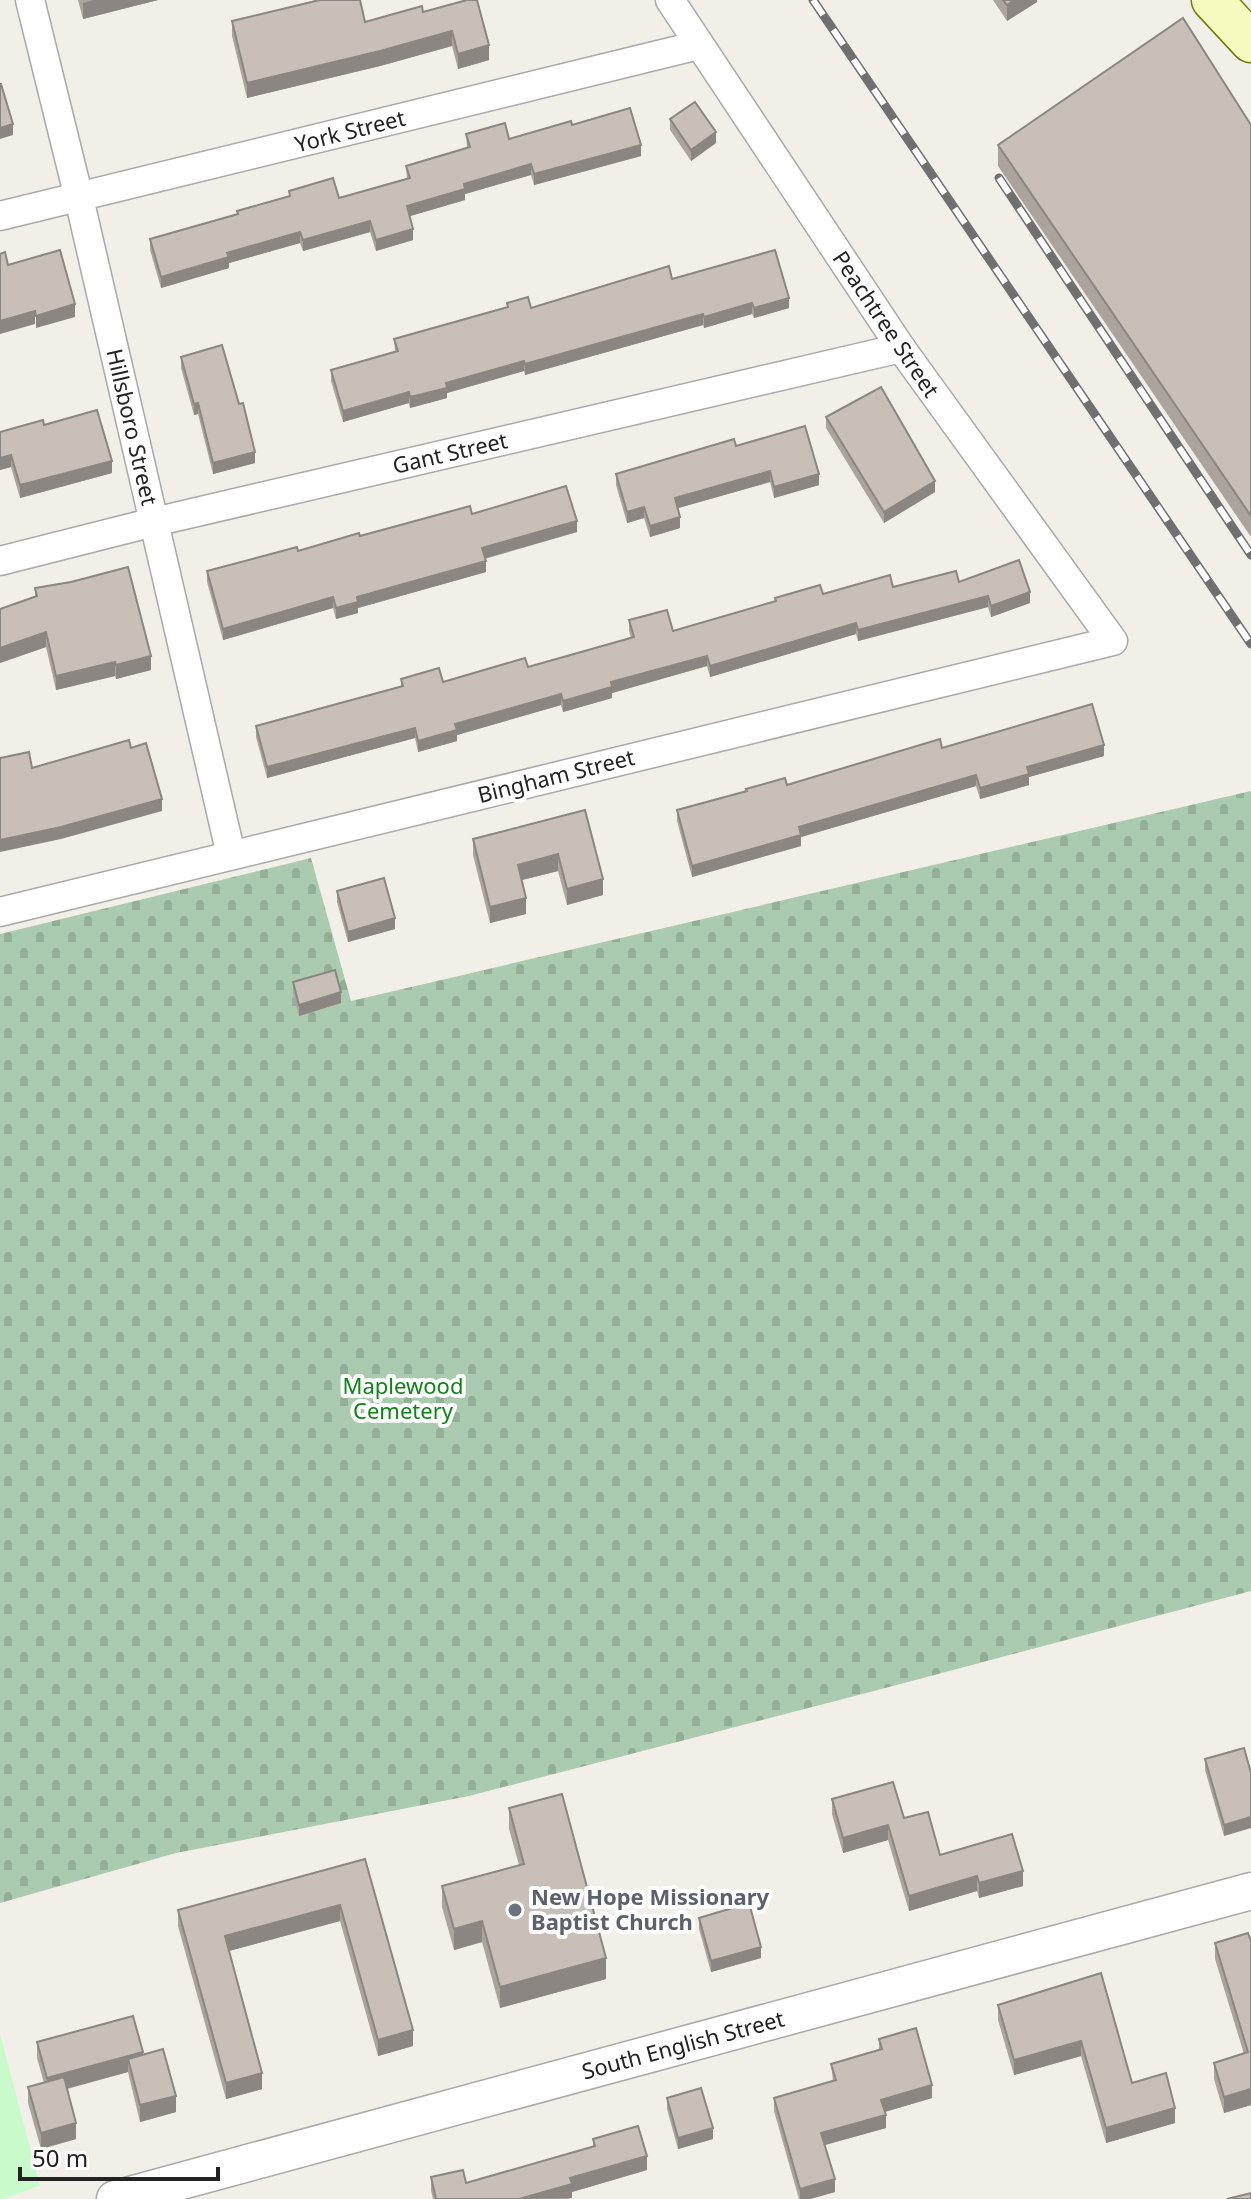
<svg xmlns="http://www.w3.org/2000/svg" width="1251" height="2199" font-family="'Noto Sans',sans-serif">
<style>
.cemetery{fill:url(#cemetery-stones)}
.park{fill:#c8facc}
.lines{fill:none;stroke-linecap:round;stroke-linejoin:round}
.minor-casing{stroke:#a9a9a9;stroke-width:31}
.tertiary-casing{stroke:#a9a9a9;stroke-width:39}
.secondary-casing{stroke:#707d05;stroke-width:43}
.minor{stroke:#fff;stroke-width:28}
.tertiary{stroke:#fff;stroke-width:36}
.secondary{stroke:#f7fabf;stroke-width:40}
.rail-casing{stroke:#707070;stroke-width:9}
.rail{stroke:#fff;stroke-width:6;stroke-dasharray:18;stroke-linecap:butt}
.wall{fill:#aba49e}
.shaded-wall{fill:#8b8681}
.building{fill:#c7bfb8;stroke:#8b8681;stroke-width:2}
.worship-dot{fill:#6b7280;stroke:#fff;stroke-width:3}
.labels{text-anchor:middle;stroke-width:8;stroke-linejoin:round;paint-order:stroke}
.street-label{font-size:22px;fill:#222;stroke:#fff}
.park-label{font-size:22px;fill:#0c8416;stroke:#fff}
.worship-label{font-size:22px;font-weight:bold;fill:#5b616d;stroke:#fff;text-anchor:start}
</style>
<defs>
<pattern id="cemetery-stones" width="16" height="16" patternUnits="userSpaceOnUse" patternTransform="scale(2)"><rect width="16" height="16" fill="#aacbaf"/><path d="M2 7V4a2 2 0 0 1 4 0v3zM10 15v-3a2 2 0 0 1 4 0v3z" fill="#92ae96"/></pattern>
</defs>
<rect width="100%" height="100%" fill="#f2efe9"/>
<polygon class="cemetery" points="1251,791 1251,1591 874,1691 469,1796 176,1853 0,1903 0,934 311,858 351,1001"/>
<polygon class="park" points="0,2034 40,2186 2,2199 0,2199"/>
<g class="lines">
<g class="minor-casing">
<g id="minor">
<polyline points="30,0 79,198 231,855"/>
<polyline points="0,216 699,45"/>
<polyline points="0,561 154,522 901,348"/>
<polyline points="0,912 1113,641 901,348 670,0"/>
</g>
</g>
<g class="tertiary-casing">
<polyline id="tertiary" points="115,2199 1251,1891"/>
</g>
<g class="secondary-casing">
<polyline id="secondary" points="1212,0 1251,42"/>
</g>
<use href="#minor" class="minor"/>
<use href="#tertiary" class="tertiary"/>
<use href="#secondary" class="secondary"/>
<g class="rail-casing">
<g id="rail">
<polyline points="813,0 1251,644"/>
<polyline points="999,178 1251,555"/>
</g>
</g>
<use href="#rail" class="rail"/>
</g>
<g class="wall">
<polygon points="78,0 158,0 83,19"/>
<polygon points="316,0 360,0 365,22 423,12 489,60 458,69 452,46 380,66 247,98 232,36 232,21"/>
<polygon points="993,0 1037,0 1037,2 1007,21"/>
<polygon points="670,119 716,143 691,161 670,130"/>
<polygon points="572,125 641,156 534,185 531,175 465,194 465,200 410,216 413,240 376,251 370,232 303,251 300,243 229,263 229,268 161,288 150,250 150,239 237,214 237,211 289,196 289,191 339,198 407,179 406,166 467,148 466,134 509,139"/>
<polygon points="1251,125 1251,537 998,166 998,145"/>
<polygon points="672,279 789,308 754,318 752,314 704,328 703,325 525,375 524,371 447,393 447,398 410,408 409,403 343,422 331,381 331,370 395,351 394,339 507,307 507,303 531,308"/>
<polygon points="181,357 255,463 213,474 198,414 194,415 181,368"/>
<polygon points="826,417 935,492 884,523 826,428"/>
<polygon points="44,425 112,473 20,498 11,467 0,470 0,432"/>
<polygon points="736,446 819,485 774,498 770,482 678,508 680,528 650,537 644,518 627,523 616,485 616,474"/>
<polygon points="472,514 577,532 485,559 486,572 358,608 358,613 336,619 333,608 223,640 207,582 207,571 360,536"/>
<polygon points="959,582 1030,603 991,617 988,607 858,641 856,634 710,677 707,666 612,693 612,698 563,712 561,705 457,735 457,741 418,752 415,738 267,778 256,737 256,726 401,687 401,679 443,682 528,667 631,638 629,631 629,620 673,631 775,602 775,598"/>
<polygon points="35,588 151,670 116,679 115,676 56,690 46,647 0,663 0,609 35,596"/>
<polygon points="942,748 1104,756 1029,777 1029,785 980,799 976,786 801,837 801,846 692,877 677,821 677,810"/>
<polygon points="585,810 603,895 567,905 558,871 522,880 526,914 490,923 473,855 473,839"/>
<polygon points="337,891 395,929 348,942 337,902"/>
<polygon points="293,982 341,1003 299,1016 293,993"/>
<polygon points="1244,1748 1224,1836 1205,1770 1205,1759"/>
<polygon points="832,1799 904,1818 940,1855 1023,1886 979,1898 977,1891 909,1911 888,1840 843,1853 832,1814"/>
<polygon points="509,1808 606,1979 500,2008 482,1942 454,1950 442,1907 442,1886 519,1865 509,1829"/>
<polygon points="365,1859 413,2046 378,2056 340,1921 229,1951 262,2089 226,2099 178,1926 178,1910"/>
<polygon points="699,1918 761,1958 711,1972 699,1929"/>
<polygon points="1251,1941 1251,2105 1224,2113 1214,2079 1214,2063 1244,2054 1215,1959 1215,1943"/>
<polygon points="1101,1973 1132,2083 1175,2123 1106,2143 1081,2056 1014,2075 998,2020 998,2005"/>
<polygon points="879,2039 932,2098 885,2112 886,2128 825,2145 835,2192 810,2199 799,2199 774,2111 774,2098 833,2081 831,2064 879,2050"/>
<polygon points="37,2042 143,2055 176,2112 140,2122 128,2072 67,2089 76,2139 41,2149 28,2103 28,2087 44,2083 37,2058"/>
<polygon points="667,2098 713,2139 678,2149 667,2109"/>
<polygon points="593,2139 647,2170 572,2192 572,2198 568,2199 433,2199 431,2191 431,2177 466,2183 593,2147"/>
</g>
<g class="shaded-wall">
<polygon points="94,0 158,0 83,19 83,3"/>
<polygon points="1014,0 1037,0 1037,2 1007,21 1007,5"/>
<polygon points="452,31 452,46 380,66 247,98 247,83"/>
<polygon points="489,45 489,60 458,69 458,54"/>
<polygon points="13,124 13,135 0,139 0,128"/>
<polygon points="716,132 716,143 691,161 691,150"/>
<polygon points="641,145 641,156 534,185 534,174"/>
<polygon points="531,164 531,175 465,194 465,200 407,217 407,206 464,184"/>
<polygon points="370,221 370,232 303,251 303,240"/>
<polygon points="413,229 413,240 376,251 376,240"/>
<polygon points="300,232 300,243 229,263 229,268 161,288 161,277 227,253"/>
<polygon points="789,298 789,308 754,318 754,308"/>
<polygon points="752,303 752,314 704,328 704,317"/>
<polygon points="75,304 75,317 36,328 36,316"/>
<polygon points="35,311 35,324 0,334 0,321"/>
<polygon points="703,314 703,325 525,375 525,364"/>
<polygon points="524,361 524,371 447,393 447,398 410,408 410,397 446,383"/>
<polygon points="409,392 409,403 343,422 343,411"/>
<polygon points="198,403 198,414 194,415 194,404"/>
<polygon points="255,452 255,463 213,474 213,463"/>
<polygon points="11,455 11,467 0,470 0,458"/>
<polygon points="112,461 112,473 20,498 20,485"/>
<polygon points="770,471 770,482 675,509 675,498"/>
<polygon points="819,474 819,485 774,498 774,487"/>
<polygon points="935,481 935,492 884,523 884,512"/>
<polygon points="644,507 644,518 627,523 627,512"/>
<polygon points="680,517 680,528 650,537 650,526"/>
<polygon points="577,521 577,532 482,559 482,548"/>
<polygon points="486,561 486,572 358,608 358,613 336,619 336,608 357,597"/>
<polygon points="1030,592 1030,603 991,617 991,606"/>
<polygon points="988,596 988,607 858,641 858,630"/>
<polygon points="333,597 333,608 223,640 223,629"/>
<polygon points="856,623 856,634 710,677 710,666"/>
<polygon points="46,632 46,647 0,663 0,648"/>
<polygon points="151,656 151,670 116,679 116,665"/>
<polygon points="707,656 707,666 612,693 612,698 563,712 563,701 611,682"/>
<polygon points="115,662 115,676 56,690 56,676"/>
<polygon points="561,694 561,705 457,735 457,741 418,752 418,741 455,724"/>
<polygon points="415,728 415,738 267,778 267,767"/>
<polygon points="1104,745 1104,756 1029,777 1029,785 980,799 980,788 1027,767"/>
<polygon points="976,775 976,786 801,837 801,846 692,877 692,866 799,827"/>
<polygon points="162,799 162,811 61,839 0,852 0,840"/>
<polygon points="558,854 558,871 518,881 518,865"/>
<polygon points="603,879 603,895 567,905 567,889"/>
<polygon points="526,898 526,914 490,923 490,907"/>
<polygon points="395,918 395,929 348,942 348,932"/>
<polygon points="341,992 341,1003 299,1016 299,1005"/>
<polygon points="1251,1817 1251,1828 1224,1836 1224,1825"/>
<polygon points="888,1825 888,1840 843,1853 843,1838"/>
<polygon points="1023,1871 1023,1886 979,1898 979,1883"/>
<polygon points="977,1876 977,1891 909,1911 909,1896"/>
<polygon points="340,1905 340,1921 225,1952 225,1936"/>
<polygon points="482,1921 482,1942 454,1950 454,1929"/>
<polygon points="761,1947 761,1958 711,1972 711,1961"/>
<polygon points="606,1958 606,1979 500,2008 500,1987"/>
<polygon points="413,2030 413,2046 378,2056 378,2040"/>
<polygon points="1081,2041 1081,2056 1014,2075 1014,2060"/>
<polygon points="143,2052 143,2068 128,2059 128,2072 47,2094 47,2078"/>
<polygon points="262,2073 262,2089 226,2099 226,2083"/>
<polygon points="932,2085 932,2098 881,2113 881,2100"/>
<polygon points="1251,2089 1251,2105 1224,2113 1224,2097"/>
<polygon points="176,2096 176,2112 140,2122 140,2105"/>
<polygon points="1175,2108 1175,2123 1106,2143 1106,2128"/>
<polygon points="886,2115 886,2128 821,2146 821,2133"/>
<polygon points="76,2123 76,2139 41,2149 41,2133"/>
<polygon points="713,2128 713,2139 678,2149 678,2138"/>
<polygon points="647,2156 647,2170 572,2192 572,2198 519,2199 570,2178"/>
<polygon points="835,2179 835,2192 810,2199 800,2199 800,2189"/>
</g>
<g class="building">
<polygon points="320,0 360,0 365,22 422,6 423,12 467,0 477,0 489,45 458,54 452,31 380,51 247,83 232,21"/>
<polygon points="1003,0 1014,0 1007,5"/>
<polygon points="1183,18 1251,125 1251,516 998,145"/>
<polygon points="0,84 1,84 13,124 0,128"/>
<polygon points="695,102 716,132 691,150 670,119"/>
<polygon points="630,108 641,145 534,174 531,164 464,184 465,189 407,206 413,229 376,240 370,221 303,240 300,232 227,253 229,257 161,277 150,239 238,214 237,211 290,196 289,191 333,178 339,198 410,178 406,166 470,147 466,134 505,123 509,139 571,121 572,125"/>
<polygon points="60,250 75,304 36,316 35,311 0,321 0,254 5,252 8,265"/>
<polygon points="775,250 789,298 754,308 752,303 704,317 703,314 525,364 524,361 446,383 447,388 410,397 409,392 343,411 331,370 398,351 394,339 508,307 507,303 528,297 531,308 669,266 672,279"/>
<polygon points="222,345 239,404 243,403 255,452 213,463 198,403 194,404 181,357"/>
<polygon points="881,387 935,481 884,512 826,417"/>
<polygon points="97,410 112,461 20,485 11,455 0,458 0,432 43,420 44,425"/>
<polygon points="805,426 819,474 774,487 770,471 675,498 680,517 650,526 644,507 627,512 616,474 734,439 736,446"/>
<polygon points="566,486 577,521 482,548 486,561 357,597 358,602 336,608 333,597 223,629 207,571 297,547 298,551 359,533 360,536 470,506 472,514"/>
<polygon points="1019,560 1030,592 991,606 988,596 858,630 856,623 710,666 707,656 611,682 612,687 563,701 561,694 455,724 457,730 418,741 415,728 267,767 256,726 403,686 401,679 439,668 443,682 525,658 528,667 634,637 629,620 667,610 673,631 776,601 775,598 820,585 823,594 890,575 893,587 956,571 959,582"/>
<polygon points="128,567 151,656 116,665 115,662 56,676 46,632 0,648 0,609 37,596 35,588 71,582"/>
<polygon points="1092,704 1104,745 1027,767 1029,774 980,788 976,775 799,827 801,835 692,866 677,810 747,791 746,789 785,778 787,785 940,739 942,748"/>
<polygon points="129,740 131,748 146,743 162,799 61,827 0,840 0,758 29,752 32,768"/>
<polygon points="585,810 603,879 567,889 558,854 518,865 526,898 490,907 473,839"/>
<polygon points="384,878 395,918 348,932 337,891"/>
<polygon points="335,970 341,992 299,1005 293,982"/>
<polygon points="1244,1748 1251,1773 1251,1817 1224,1825 1205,1759"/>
<polygon points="893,1782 904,1818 928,1812 940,1855 1012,1834 1023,1871 979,1883 977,1876 909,1896 888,1825 843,1838 832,1799"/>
<polygon points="562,1794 606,1958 500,1987 482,1921 454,1929 442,1886 524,1864 509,1808"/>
<polygon points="365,1859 413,2030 378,2040 340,1905 225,1936 262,2073 226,2083 178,1910"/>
<polygon points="749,1903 761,1947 711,1961 699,1918"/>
<polygon points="1248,1933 1251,1941 1251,2089 1224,2097 1214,2063 1248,2052 1215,1943"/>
<polygon points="1101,1973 1132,2083 1166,2073 1175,2108 1106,2128 1081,2041 1014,2060 998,2005"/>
<polygon points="133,2016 143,2052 47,2078 37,2042"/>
<polygon points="916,2028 932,2085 881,2100 886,2115 821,2133 835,2179 800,2189 774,2098 836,2080 831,2064 882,2049 879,2039"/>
<polygon points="163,2049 176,2096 140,2105 128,2059"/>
<polygon points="64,2077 76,2123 41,2133 28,2087"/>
<polygon points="701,2088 713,2128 678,2138 667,2098"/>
<polygon points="638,2126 647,2156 570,2178 572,2184 519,2199 436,2199 431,2177 463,2170 466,2183 595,2146 593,2139"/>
<polygon points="1251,2193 1251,2199 1227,2199"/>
</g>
<circle class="worship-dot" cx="515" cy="1910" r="8"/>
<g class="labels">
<g class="street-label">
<text transform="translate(350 131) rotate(-14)" y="8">York Street</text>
<text transform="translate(886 324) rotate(56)" y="8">Peachtree Street</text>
<text transform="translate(132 427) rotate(77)" y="8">Hillsboro Street</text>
<text transform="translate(450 453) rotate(-13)" y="8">Gant Street</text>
<text transform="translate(556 776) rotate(-14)" y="8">Bingham Street</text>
<text transform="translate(683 2045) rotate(-15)" y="8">South English Street</text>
</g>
<g class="park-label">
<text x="403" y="1394">Maplewood<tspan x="403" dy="25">Cemetery</tspan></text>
</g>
<g class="worship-label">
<text x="531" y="1905">New Hope Missionary<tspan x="531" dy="25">Baptist Church</tspan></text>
</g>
</g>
<path d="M20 2167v12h198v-12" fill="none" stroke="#222222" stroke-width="4"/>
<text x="32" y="2167" font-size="24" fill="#222222" stroke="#ffffff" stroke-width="6" paint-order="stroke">50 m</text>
</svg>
